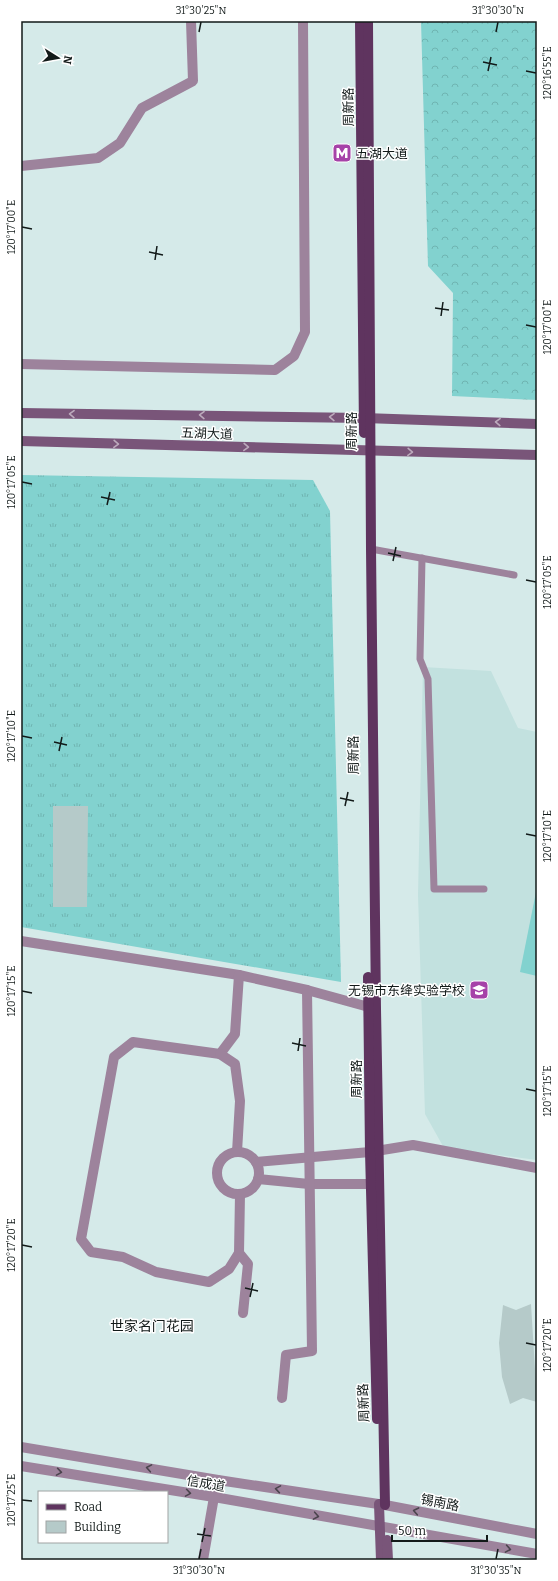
<svg xmlns="http://www.w3.org/2000/svg" width="558" height="1581" font-family="Bitter,'Noto Sans SC',serif">
<style>
.built{fill:#c2e1df}
.grass{fill:url(#grass-tufts)}
.forest{fill:url(#forest-crowns)}
.pitch{fill:#82d2cf}
.building{fill:#b5cac9}
.lines{fill:none;stroke-linecap:round;stroke-linejoin:round}
.service{stroke:#9d839c;stroke-width:7}
.minor{stroke:#9d839c;stroke-width:10}
.tertiary{stroke:#9d839c;stroke-width:10}
.secondary{stroke:#795579;stroke-width:10}
.primary{stroke:#5f345f;stroke-width:10}
.oneway{stroke:#bcaabc}
.oneway2{stroke:#4a444d}
.ticks{fill:none;stroke:#121a19;stroke-width:1.5}
.labels{text-anchor:middle;stroke-width:3;stroke-linejoin:round;paint-order:stroke}
.street-label{font-size:13px;fill:#121a19;stroke:#fff}
.poi-label{font-size:13px;fill:#121a19;stroke:#fff;text-anchor:start}
.neighbourhood-label{font-size:14px;fill:#121a19;stroke:#fff}
.neatline{fill:none;stroke:#121a19;stroke-width:1.5}
.ticks-label{font-size:10px;text-anchor:middle;fill:#121a19}
</style>
<defs>
<pattern id="grass-tufts" width="24" height="20" patternUnits="userSpaceOnUse"><rect width="24" height="20" fill="#82d2cf"/><path d="M3 7l-1-3M5 7V3M7 7l1-3M15 17l-1-3M17 17v-4M19 17l1-3" fill="none" stroke="#6fb4b1"/></pattern>
<pattern id="forest-crowns" width="20" height="18" patternUnits="userSpaceOnUse"><rect width="20" height="18" fill="#82d2cf"/><path d="M2 6a3 3 0 1 1 6 0M12 15a3 3 0 1 1 6 0" fill="none" stroke="#6fb4b1"/></pattern>
</defs>
<rect width="100%" height="100%" fill="#d5eae9"/>
<polygon class="built" points="423,667 491,671 518,728 537,732 537,1160 444,1148 425,1114 418,895"/>
<polygon class="grass" points="21,475 313,480 330,511 341,982 21,927"/>
<polygon class="forest" points="421,21 537,21 537,400 452,396 453,293 428,266"/>
<polygon class="pitch" points="537,887 537,976 520,972"/>
<g class="building">
<polygon points="53,806 88,806 87,907 53,907"/>
<polygon points="531,1304 537,1402 523,1398 510,1404 502,1377 499,1343 503,1305 516,1310"/>
</g>
<g class="lines">
<g class="service">
<polyline points="371,549 514,575"/>
<polyline points="422,558 420,659 428,679 434,889 484,889"/>
</g>
<g class="minor">
<polyline points="21,166 98,158 120,143 142,108 193,81 191,21"/>
<polyline points="21,364 275,370 294,356 305,332 303,21"/>
<polyline points="21,941 239,975 307,990 376,1009"/>
<polyline points="239,975 235,1034 220,1054 133,1042 114,1057 81,1239 91,1252 123,1257 156,1272 209,1282 229,1269 239,1253 240,1194"/>
<polyline points="220,1054 235,1064 240,1101 237,1152"/>
<circle cx="238" cy="1173" r="21"/>
<polyline points="256,1162 370,1152 413,1145 537,1168"/>
<polyline points="258,1179 309,1184 378,1184"/>
<polyline points="239,1253 248,1264 243,1313"/>
<polyline points="282,1398 286,1355 312,1351 307,990"/>
<polyline points="203,1560 214,1497 218,1480"/>
</g>
<g class="tertiary">
<polyline points="21,1447 218,1480 385,1505 537,1534"/>
<polyline points="21,1466 214,1497 537,1554"/>
</g>
<g class="secondary">
<polyline points="21,413 364,418 537,424"/>
<polyline points="21,441 537,455"/>
<polyline points="379,1504 381,1560"/>
<polyline points="387,1540 388,1560"/>
</g>
<g class="primary">
<polyline points="360,21 364,433"/>
<polyline points="368,21 371,549 376,1009 385,1505"/>
<polyline points="368,977 370,1152 377,1419"/>
</g>
</g>
<defs><path id="oneway-chevron" d="M-2-3.5L2.5 0L-2 3.5" fill="none" stroke-width="1.6" stroke-linecap="round" stroke-linejoin="round"/></defs>
<g class="oneway">
<use href="#oneway-chevron" transform="translate(72 414) rotate(-179)"/>
<use href="#oneway-chevron" transform="translate(202 415) rotate(-179)"/>
<use href="#oneway-chevron" transform="translate(332 417) rotate(-179)"/>
<use href="#oneway-chevron" transform="translate(498 422) rotate(-178)"/>
<use href="#oneway-chevron" transform="translate(116 444) rotate(2)"/>
<use href="#oneway-chevron" transform="translate(246 447) rotate(2)"/>
<use href="#oneway-chevron" transform="translate(410 452) rotate(2)"/>
</g>
<g class="oneway2">
<use href="#oneway-chevron" transform="translate(149 1468) rotate(-170)"/>
<use href="#oneway-chevron" transform="translate(59 1472) rotate(9)"/>
<use href="#oneway-chevron" transform="translate(278 1489) rotate(-171)"/>
<use href="#oneway-chevron" transform="translate(188 1493) rotate(9)"/>
<use href="#oneway-chevron" transform="translate(416 1511) rotate(-169)"/>
<use href="#oneway-chevron" transform="translate(316 1516) rotate(10)"/>
<use href="#oneway-chevron" transform="translate(508 1549) rotate(10)"/>
</g>
<path class="ticks" d="M199,32L201,22M496,32L498,22M483,62L497,65M488,71L491,57M526,71L536,73M22,227L32,229M149,252L163,255M155,260L157,246M435,308L449,310M441,316L443,302M526,325L536,327M22,482L32,484M101,497L115,500M107,505L110,492M388,553L401,556M393,561L396,547M526,580L536,582M22,736L32,738M54,742L67,745M59,751L62,737M340,798L354,801M345,806L348,792M526,834L536,836M22,991L32,993M292,1043L306,1046M298,1051L300,1038M526,1089L536,1091M22,1245L32,1247M245,1288L258,1291M250,1297L253,1283M526,1343L536,1345M22,1500L32,1501M197,1534L211,1536M202,1542L205,1528M199,1559L201,1549M496,1559L498,1549"/>
<defs>
<g id="metro-square" transform="scale(1)"><rect x="-9" y="-9" width="18" height="18" rx="4" fill="#a642a8" stroke="#fff"/><path d="M-5.5 5V-5H-3L0 0L3-5H5.5V5H3V-.5L0 4L-3-.5V5Z" fill="#fff"/></g>
<g id="school-square" transform="scale(1)"><rect x="-9" y="-9" width="18" height="18" rx="4" fill="#a642a8" stroke="#fff"/><path d="M0-5L7-2L0 1L-7-2ZM-4 1L0 2.5L4 1V4Q0 6-4 4Z" fill="#fff"/></g>
</defs>
<g fill-rule="evenodd">
<use href="#metro-square" x="342" y="153"/>
<use href="#school-square" x="479" y="990"/>
</g>
<g class="labels">
<g class="street-label">
<text transform="translate(348 107) rotate(-91)" y="5">周新路</text>
<text transform="translate(351 431) rotate(-90)" y="5">周新路</text>
<text transform="translate(207 433) rotate(2)" y="5">五湖大道</text>
<text transform="translate(353 755) rotate(-91)" y="5">周新路</text>
<text transform="translate(356 1079) rotate(-90)" y="5">周新路</text>
<text transform="translate(363 1403) rotate(-92)" y="5">周新路</text>
<text transform="translate(206 1483) rotate(10)" y="5">信成道</text>
<text transform="translate(440 1502) rotate(11)" y="5">锡南路</text>
</g>
<g class="poi-label">
<text x="356" y="158">五湖大道</text>
<text x="465" y="995" text-anchor="end">无锡市东绛实验学校</text>
</g>
<g class="neighbourhood-label">
<text x="152" y="1331">世家名门花园</text>
</g>
</g>
<rect width="558" height="1581" fill="none" stroke="#ffffff" stroke-width="44"/>
<rect x="38" y="1491" width="130" height="52" fill="#ffffff" stroke="#a0a3a3"/>
<rect x="46" y="1504" width="20" height="6" fill="#5f345f" stroke="#a0a3a3"/>
<text x="74" y="1511" font-size="12" fill="#121a19">Road</text>
<rect x="46" y="1521" width="20" height="12" fill="#b5cac9" stroke="#a0a3a3"/>
<text x="74" y="1531" font-size="12" fill="#121a19">Building</text>
<g transform="translate(58 58) rotate(101)" stroke="#ffffff" stroke-width="3" paint-order="stroke">
<path d="M0-3L7 15L0 10L-7 15Z" fill="#121a19"/>
<text y="-6" font-size="11" font-weight="bold" text-anchor="middle" fill="#121a19">N</text>
</g>
<path d="M392 1535v6h95v-6" fill="none" stroke="#121a19" stroke-width="2"/>
<text x="398" y="1535" font-size="12" fill="#121a19" stroke="#ffffff" stroke-width="3" paint-order="stroke">50 m</text>
<rect x="22" y="22" width="514" height="1537" class="neatline"/>
<g class="ticks-label">
<text x="201" y="14">31°30'25"N</text>
<text x="498" y="14">31°30'30"N</text>
<text transform="translate(547 73) rotate(-90)" y="4">120°16'55"E</text>
<text transform="translate(11 227) rotate(-90)" y="4">120°17'00"E</text>
<text transform="translate(547 327) rotate(-90)" y="4">120°17'00"E</text>
<text transform="translate(11 482) rotate(-90)" y="4">120°17'05"E</text>
<text transform="translate(547 582) rotate(-90)" y="4">120°17'05"E</text>
<text transform="translate(11 736) rotate(-90)" y="4">120°17'10"E</text>
<text transform="translate(547 836) rotate(-90)" y="4">120°17'10"E</text>
<text transform="translate(11 991) rotate(-90)" y="4">120°17'15"E</text>
<text transform="translate(547 1091) rotate(-90)" y="4">120°17'15"E</text>
<text transform="translate(11 1245) rotate(-90)" y="4">120°17'20"E</text>
<text transform="translate(547 1345) rotate(-90)" y="4">120°17'20"E</text>
<text transform="translate(11 1500) rotate(-90)" y="4">120°17'25"E</text>
<text x="199" y="1574">31°30'30"N</text>
<text x="496" y="1574">31°30'35"N</text>
</g>
</svg>
